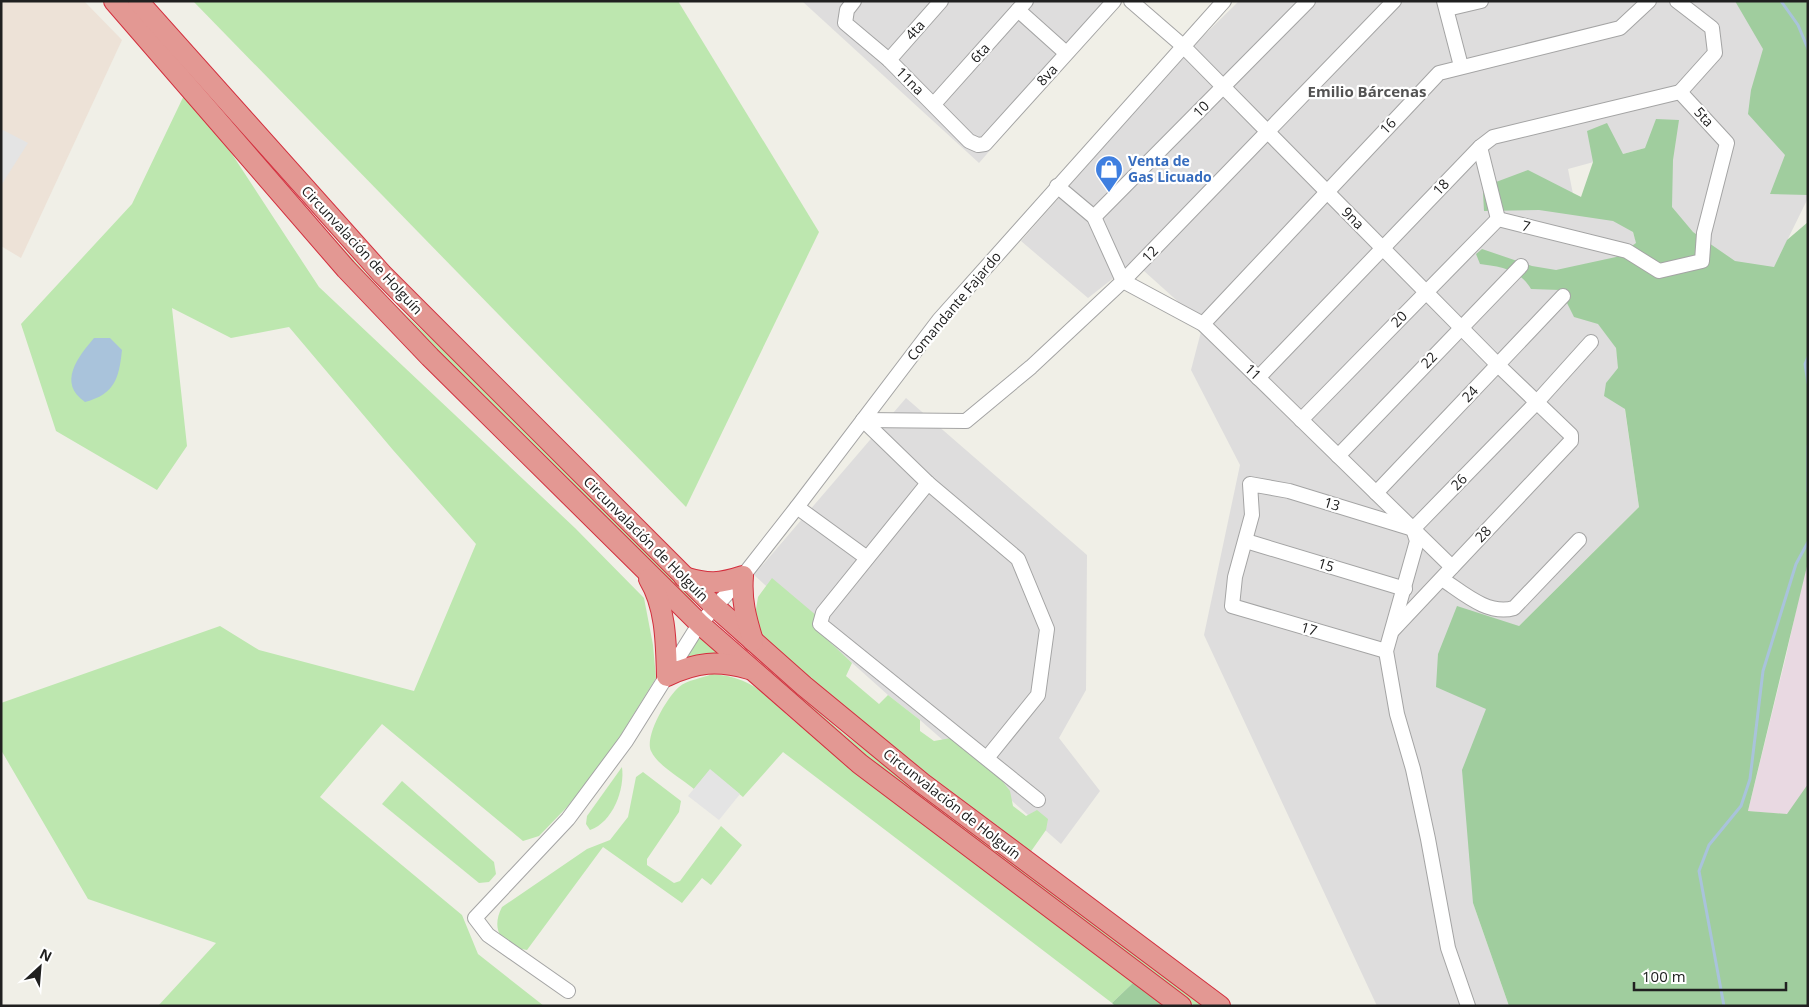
<svg xmlns="http://www.w3.org/2000/svg" width="1809" height="1007" font-family="'Open Sans',sans-serif">
<style>
.residential{fill:#dedddd}
.industrial{fill:#e9d9e2}
.military{fill:#ede2d7}
.grass{fill:#bde7af}
.forest{fill:#a0cd9e}
.parking{fill:#e4e4e4}
.water{fill:#a9c3db}
.lines{fill:none;stroke-linecap:round;stroke-linejoin:round}
.stream{stroke:#a9c3db;stroke-width:3}
.minor-casing{stroke:#a4a4a4;stroke-width:16}
.highway-casing{stroke:#d32f3e;stroke-width:22}
.minor{stroke:#fff;stroke-width:14}
.highway{stroke:#e39893;stroke-width:20}
.labels{text-anchor:middle;stroke-width:4.5;stroke-linejoin:round;paint-order:stroke}
.street-label{font-size:14px;fill:#202020;stroke:#fff}
.shop-label{font-size:14px;font-weight:bold;fill:#366cbe;stroke:#fff;text-anchor:start}
.neighbourhood-label{font-size:15px;font-weight:bold;fill:#535353;stroke:#fff}
</style>
<rect width="100%" height="100%" fill="#f0efe7"/>
<g class="residential">
<polygon points="802,1 1120,1 979,163"/>
<polygon points="1239,1 1762,1 1808,91 1808,198 1755,306 1672,236 1645,148 1568,169 1573,194 1626,213 1647,272 1613,328 1639,507 1519,626 1473,903 1509,1006 1377,1006 1204,635 1240,465 1191,370 1203,324 1134,262 1088,298 1021,241 1184,55"/>
<polygon points="906,398 1087,555 1086,690 1059,738 1100,791 1061,844 920,720 888,695 754,575"/>
</g>
<polygon class="industrial" points="1808,556 1808,816 1748,811 1786,656"/>
<polygon class="military" points="1,1 84,1 122,40 21,258 1,246"/>
<g class="grass">
<polygon points="127,1 317,220 393,303 451,357 687,593 699,609 388,307"/>
<polygon points="193,1 678,1 819,232 686,507"/>
<polygon points="188,87 319,287 575,528 644,598 653,645 656,678 608,756 567,807 539,836 523,841 382,724 320,797 462,915 478,954 544,1006 158,1006 216,943 88,899 1,750 1,703 220,626 259,650 414,691 476,544 393,450 289,327 231,338 172,308 187,446 157,490 56,431 21,324 132,204"/>
<polygon points="772,578 817,616 814,627 852,663 846,676 879,704 888,695 920,720 920,731 934,741 951,738 1000,778 1010,791 1013,806 1026,816 1037,810 1048,819 1046,830 1027,857 816,691 760,636 755,615 758,597"/>
<polygon points="715,624 844,734 1203,1006 1195,1006 1156,978 856,750 713,627"/>
<polygon points="699,633 725,654 681,661"/>
<path d="M712,674C753,677 765,695 794,721L1136,980L1112,1003L783,752L743,797L710,770L694,789C681,778 658,766 651,751C644,736 668,696 679,687C687,680 703,678 712,674Z"/>
<path d="M622,767C625,789 613,822 590,830L586,824L587,816Z"/>
<path d="M643,772L681,801L679,812L647,859V865L674,883L680,881L721,826L742,845L711,885L702,878L682,903L603,847L527,950C502,947 490,930 502,907L587,849L610,840L628,817L636,777Z"/>
<polygon points="402,781 494,862 496,874 489,882 479,883 382,804"/>
</g>
<g class="forest">
<polygon points="1735,1 1808,1 1808,195 1770,194 1785,155 1748,114 1751,90 1763,49"/>
<path d="M1656,119L1679,120L1673,160L1672,207L1693,232L1735,261L1774,267L1787,240L1808,222V562L1748,811L1787,814L1808,784V1006H1509L1473,903L1462,770L1486,709L1436,687L1438,654L1457,606L1519,626L1639,507L1625,409L1604,396L1606,383L1618,368L1616,348L1598,324L1574,317L1566,301L1568,293L1560,290L1531,289C1519,269 1502,267 1480,264L1476,254L1482,249L1532,266L1556,270L1616,257L1636,243L1633,232L1613,221L1539,210L1484,211L1483,193L1496,182L1528,170L1581,197L1593,162L1587,131L1607,123L1623,154L1645,148Z"/>
<polygon points="1136,980 1169,1006 1115,1006 1112,1003"/>
</g>
<g class="parking">
<polygon points="3,130 28,143 2,184 1,133"/>
<polygon points="710,769 740,794 719,820 688,796"/>
</g>
<path class="water" d="M94,338H110L122,350C119,378 115,394 85,402C57,383 78,357 94,338Z"/>
<g class="lines">
<g class="stream">
<polyline points="1781,1 1798,25 1808,49"/>
<polyline points="1808,357 1805,364 1808,383"/>
<polyline points="1808,446 1808,491"/>
<polyline points="1724,1006 1699,871 1709,845 1741,806 1750,779 1763,671 1796,564 1808,542"/>
</g>
<g class="minor-casing">
<g id="minor">
<polyline points="854,1 847,10 845,23 889,60 969,141 978,145 985,144 1114,1"/>
<polyline points="1131,1 1183,46 1498,365 1571,435 1571,441 1393,630"/>
<polyline points="1444,1 1461,66"/>
<polyline points="1677,1 1712,28 1715,53 1680,92"/>
<polyline points="1447,9 1481,1"/>
<polyline points="1018,10 1066,53"/>
<polyline points="889,60 941,1"/>
<polyline points="934,104 1026,1"/>
<polyline points="1480,147 1498,219"/>
<polyline points="1057,186 1094,217 1123,281 1203,324 1452,567"/>
<polyline points="1094,217 1308,1"/>
<polyline points="1498,219 1627,251 1659,271 1702,261 1704,233 1727,143 1680,92"/>
<polyline points="1203,324 1439,73 1620,28 1649,1"/>
<polyline points="1258,378 1480,147 1493,137 1680,92"/>
<polyline points="863,420 966,421 1031,367 1123,281 1394,1"/>
<polyline points="863,420 928,483 1018,559 1047,629 1038,695 987,758"/>
<polyline points="1301,420 1498,219"/>
<polyline points="1338,456 1521,266"/>
<polyline points="928,483 823,613 820,624 1038,800"/>
<polyline points="1376,493 1563,296"/>
<polyline points="797,507 867,558"/>
<polyline points="1413,529 1417,541 1386,651 1397,714 1413,769 1428,839 1448,948 1468,1006"/>
<polyline points="1413,529 1537,402 1591,342"/>
<polyline points="1246,541 1405,589"/>
<path d="M1442,579C1462,592 1488,616 1514,608L1579,540"/>
<polyline points="1386,651 1232,606 1235,577 1252,515 1250,484 1289,491 1410,528"/>
<polyline points="568,991 488,935 475,918 568,819 626,741 698,626 743,576 797,507 939,320 1224,1"/>
</g>
</g>
<g class="highway-casing">
<g id="highway">
<polyline points="114,1 346,269 430,357 701,625 860,764 1181,1006"/>
<polyline points="138,1 382,274 714,606 804,686 922,783 1220,1006"/>
<path d="M684,577C708,584 719,584 743,576C741,600 746,618 753,641"/>
<path d="M649,579C666,607 666,644 667,676C697,662 717,660 749,669"/>
</g>
</g>
<use href="#minor" class="minor"/>
<use href="#highway" class="highway"/>
</g>
<defs>
<g id="shop-pin" transform="scale(1.4375)"><path d="M0 17L-7.5 6A9.5 9.5 0 1 1 7.5 6Z" fill="#3f7fe0" stroke="#fff"/><path d="M-5-2.5h2.3a2.7 3.5 0 0 1 5.4 0H5L5.5 6h-11ZM-1.5-2.5h3a1.5 2.3 0 0 0-3 0Z" fill="#fff"/></g>
</defs>
<g fill-rule="evenodd">
<use href="#shop-pin" x="1109" y="169"/>
</g>
<g class="labels">
<g class="street-label">
<text transform="translate(915 30) rotate(-48)" y="5">4ta</text>
<text transform="translate(980 53) rotate(-48)" y="5">6ta</text>
<text transform="translate(1047 75) rotate(-48)" y="5">8va</text>
<text transform="translate(910 81) rotate(45)" y="5">11na</text>
<text transform="translate(1201 109) rotate(-45)" y="5">10</text>
<text transform="translate(1704 117) rotate(47)" y="5">5ta</text>
<text transform="translate(1388 126) rotate(-46)" y="5">16</text>
<text transform="translate(1441 187) rotate(-46)" y="5">18</text>
<text transform="translate(1353 218) rotate(45)" y="5">9na</text>
<text transform="translate(1526 226) rotate(14)" y="5">7</text>
<text transform="translate(362 250) rotate(47)" y="5">Circunvalación de Holguín</text>
<text transform="translate(1150 254) rotate(-46)" y="5">12</text>
<text transform="translate(954 306) rotate(-50)" y="5">Comandante Fajardo</text>
<text transform="translate(1399 319) rotate(-46)" y="5">20</text>
<text transform="translate(1429 360) rotate(-46)" y="5">22</text>
<text transform="translate(1253 372) rotate(44)" y="5">11</text>
<text transform="translate(1470 394) rotate(-46)" y="5">24</text>
<text transform="translate(1459 482) rotate(-46)" y="5">26</text>
<text transform="translate(1332 504) rotate(17)" y="5">13</text>
<text transform="translate(1483 534) rotate(-47)" y="5">28</text>
<text transform="translate(646 539) rotate(45)" y="5">Circunvalación de Holguín</text>
<text transform="translate(1326 565) rotate(17)" y="5">15</text>
<text transform="translate(1309 629) rotate(16)" y="5">17</text>
<text transform="translate(952 804) rotate(38)" y="5">Circunvalación de Holguín</text>
</g>
<g class="shop-label">
<text x="1128" y="166">Venta de<tspan x="1128" dy="16">Gas Licuado</tspan></text>
</g>
<g class="neighbourhood-label">
<text x="1367" y="97">Emilio Bárcenas</text>
</g>
</g>
<rect width="1809" height="1007" fill="none" stroke="#202020" stroke-width="5"/>
<g transform="translate(40 967) rotate(26)" stroke="#ffffff" stroke-width="4" paint-order="stroke">
<path d="M0-4L9 19L0 12L-9 19Z" fill="#202020"/>
<text y="-8" font-size="14" font-weight="bold" text-anchor="middle" fill="#202020">N</text>
</g>
<path d="M1634 982v8h152v-8" fill="none" stroke="#202020" stroke-width="2.5"/>
<text x="1642" y="982" font-size="15" fill="#202020" stroke="#ffffff" stroke-width="4" paint-order="stroke">100 m</text>
</svg>
